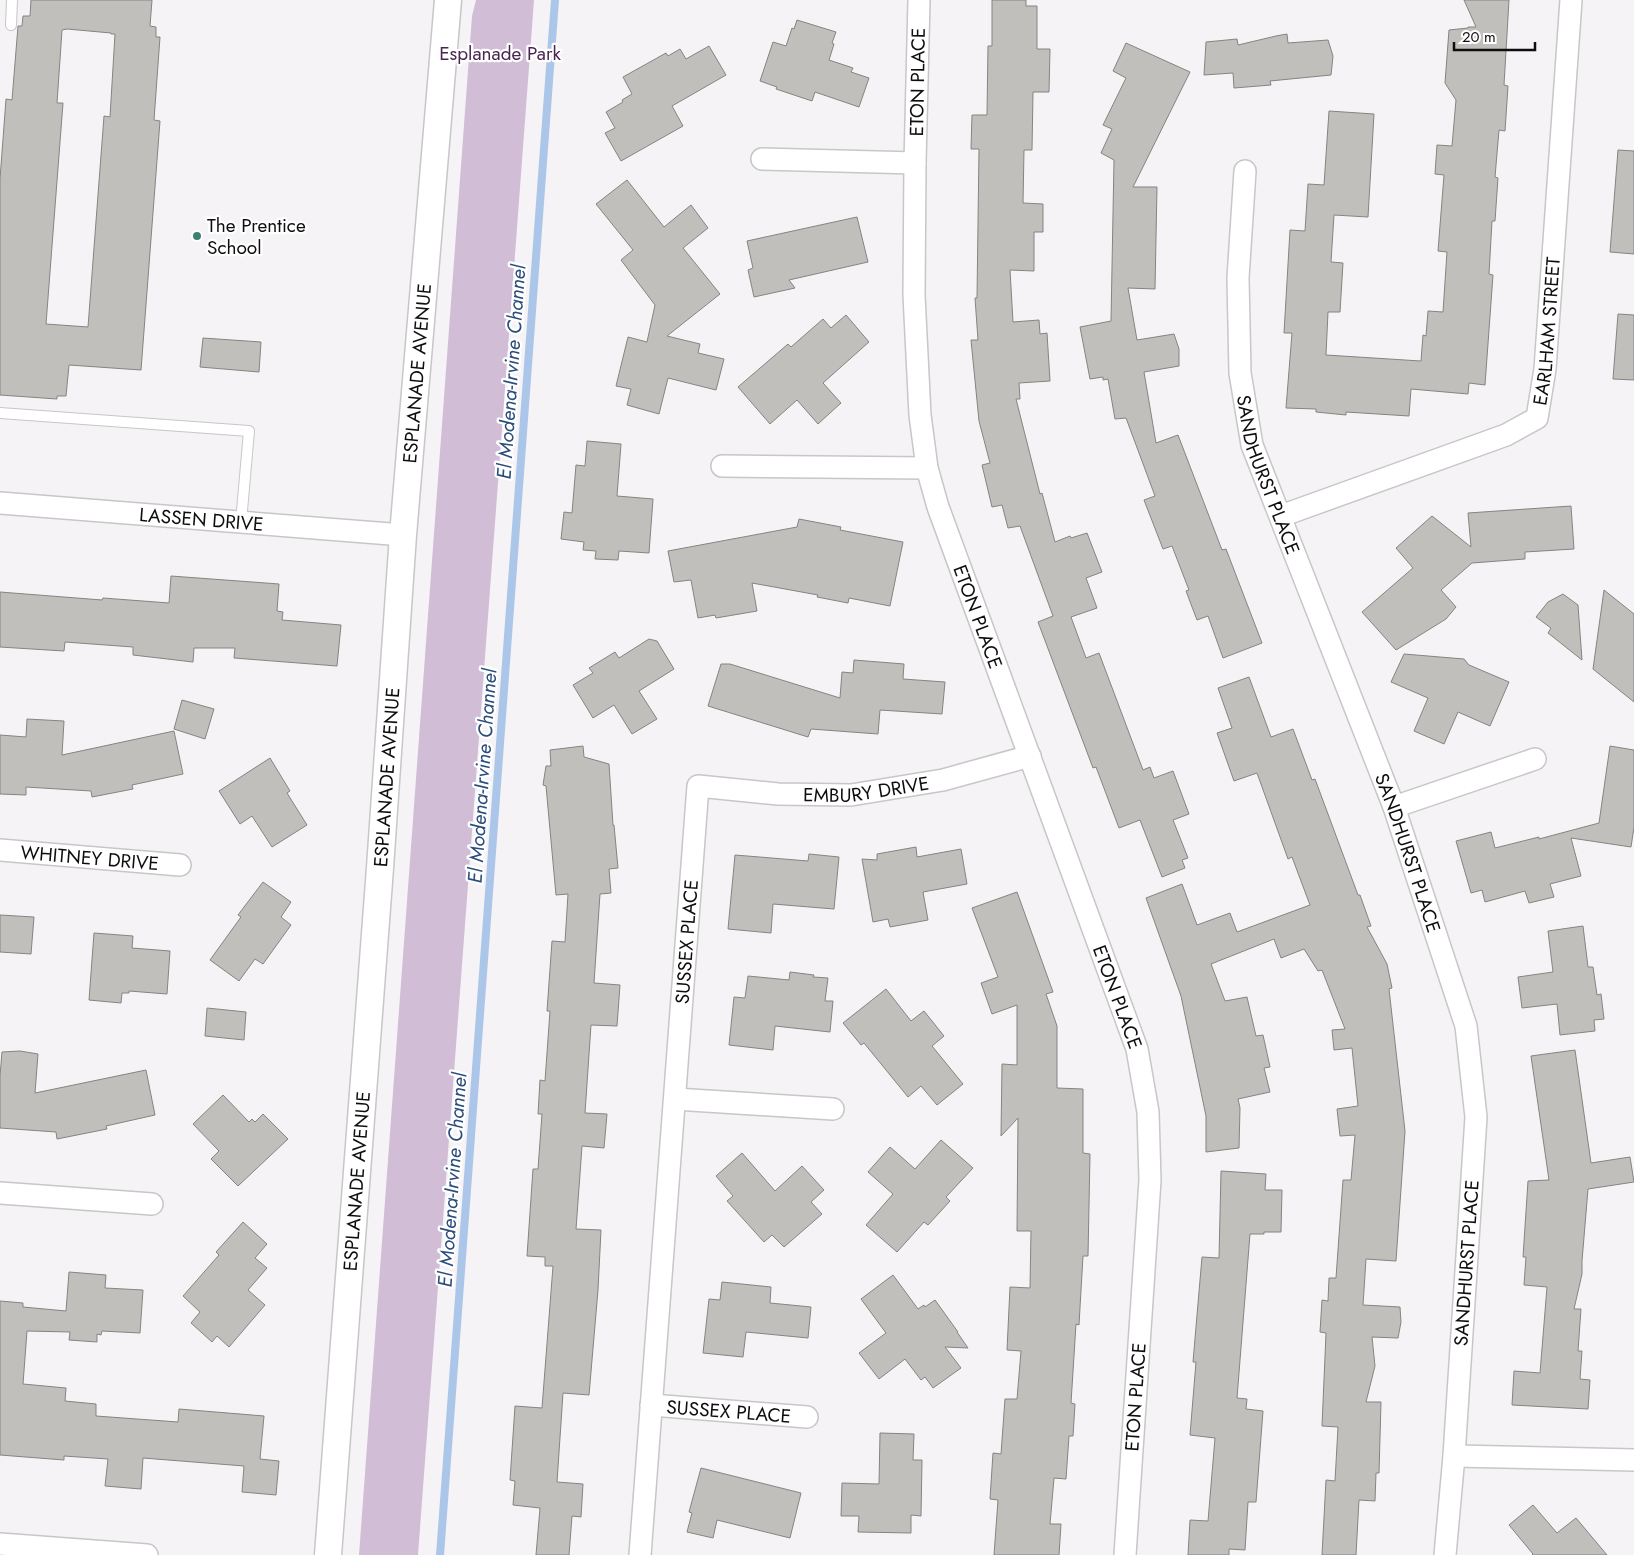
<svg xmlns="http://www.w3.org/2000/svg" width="1634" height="1555" font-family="Jost,sans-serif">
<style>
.green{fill:#d2bdd7}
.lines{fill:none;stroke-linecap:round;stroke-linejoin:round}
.stream{stroke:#acc6ea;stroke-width:8}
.building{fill:#c1bfbc;stroke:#868381;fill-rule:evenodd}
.service-casing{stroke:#c8c6c8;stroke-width:12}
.minor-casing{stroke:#c8c6c8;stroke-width:24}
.tertiary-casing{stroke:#c8c6c8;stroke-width:29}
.service{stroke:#fff;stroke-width:10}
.minor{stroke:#fff;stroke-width:21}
.tertiary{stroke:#fff;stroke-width:26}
.poi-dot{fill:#3d8074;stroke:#fff;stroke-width:2}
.labels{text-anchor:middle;stroke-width:4.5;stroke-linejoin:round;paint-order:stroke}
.park-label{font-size:19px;fill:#492551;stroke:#fff}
.street-label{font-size:19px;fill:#0f0e0f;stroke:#fff}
.poi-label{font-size:19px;fill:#0f0e0f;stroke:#fff;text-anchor:start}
.water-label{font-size:20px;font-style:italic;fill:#2b4d7c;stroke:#fff}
</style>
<rect width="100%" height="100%" fill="#f5f3f6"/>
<polygon class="green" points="476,0 534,0 418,1555 359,1555 472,16"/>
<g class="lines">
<polyline class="stream" points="440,1555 555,0"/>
</g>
<g class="building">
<path d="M31,0H152L150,26L156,27V37H160L154,120L160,121L141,370L69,365L66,396H57V399L0,395V179L6,99L12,100L18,26H22L23,16H30ZM67,29L111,33V34H115L110,117L104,116L88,327L46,324L63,103H57L62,30Z"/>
<polygon points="992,0 1026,0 1026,6 1037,6 1037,49 1050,49 1049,92 1033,92 1032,150 1024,150 1023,203 1043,204 1043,232 1034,232 1034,271 1010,270 1013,322 1039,320 1040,334 1047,333 1050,381 1019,383 1020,399 1016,399 1040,494 1042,493 1055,542 1070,536 1071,538 1087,533 1102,572 1086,578 1097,608 1071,617 1086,658 1099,653 1143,770 1150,767 1154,778 1173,771 1189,814 1173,820 1188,858 1182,860 1185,868 1162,877 1140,820 1119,828 1096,767 1093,768 1038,622 1053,616 1020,526 1008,528 1002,505 992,507 982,465 990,463 979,421 971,340 978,340 975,298 977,298 979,149 971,149 972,115 987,115 988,46 992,46"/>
<polygon points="1464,0 1509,0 1504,85 1508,86 1505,131 1499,130 1495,177 1498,178 1495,221 1492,221 1489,274 1493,275 1485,385 1469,383 1468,394 1411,389 1409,416 1346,412 1346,415 1316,412 1316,409 1286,408 1292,333 1284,333 1290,230 1305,231 1308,184 1324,185 1329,111 1374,114 1368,217 1334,215 1331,262 1343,263 1340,312 1328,312 1326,355 1421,361 1423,335 1426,336 1428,311 1443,312 1447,252 1438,251 1444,175 1435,174 1437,145 1452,146 1456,100 1445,83 1449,30 1468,28 1468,27 1476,27"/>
<polygon points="797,20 836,32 832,43 834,44 829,60 853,68 851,72 869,78 859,107 815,92 812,101 776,89 777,87 760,81 773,42 786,46 792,28 794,29"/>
<polygon points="1287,34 1288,43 1328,40 1333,56 1331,75 1270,81 1271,85 1234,88 1233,73 1204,75 1206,42 1237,39 1238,45 1276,36"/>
<polygon points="1126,43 1190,72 1133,187 1157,187 1155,289 1128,288 1137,340 1174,334 1179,349 1179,366 1144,372 1156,443 1178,435 1222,550 1226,549 1262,643 1223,658 1208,616 1197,620 1186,591 1189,590 1172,546 1163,549 1144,500 1155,496 1126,418 1115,419 1108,379 1103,380 1103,377 1090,379 1080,327 1111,321 1114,160 1101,153 1112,129 1103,125 1126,78 1113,71"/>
<polygon points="709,46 726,75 672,106 683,126 621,161 605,133 615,128 606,112 623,102 622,100 632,94 623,77 666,53 668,56 680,49 686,59"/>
<polygon points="1618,150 1634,151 1634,254 1610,252"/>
<polygon points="627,180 664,227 691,205 708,228 683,248 720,294 667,336 700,344 698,353 724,359 716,390 668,378 659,414 627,405 631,389 616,386 628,337 647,342 655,305 621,260 633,250 596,204"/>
<polygon points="857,217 868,262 789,280 795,288 754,297 748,270 753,268 747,241"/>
<polygon points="1618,314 1634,315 1634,380 1613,379"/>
<polygon points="846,315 869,342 823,383 841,403 818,424 797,400 770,424 738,387 788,344 791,347 823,319 831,328"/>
<polygon points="203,338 261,342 259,372 200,367"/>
<polygon points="587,441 621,444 617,496 653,499 649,553 619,551 618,560 595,559 596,551 583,550 584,542 561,539 564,512 572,513 576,465 585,466"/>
<polygon points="1571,506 1574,549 1525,552 1525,559 1472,563 1441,590 1456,607 1446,619 1396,650 1362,612 1413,568 1396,548 1432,516 1471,547 1468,513"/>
<polygon points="799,519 841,527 840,530 903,542 890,606 849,598 848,603 817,597 818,595 752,583 757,611 716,618 715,615 698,618 691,580 674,582 668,551 797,527"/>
<polygon points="171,576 279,584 277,611 283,612 282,620 341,625 337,666 234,658 235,648 194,648 193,662 133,655 133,647 65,642 64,651 0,647 0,592 102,600 103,598 169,603"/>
<polygon points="1604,590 1634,614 1634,702 1593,669"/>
<polygon points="1563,594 1578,605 1582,660 1548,633 1551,628 1536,617 1548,602"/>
<polygon points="649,639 657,641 674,669 639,691 657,719 632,734 614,705 593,718 573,685 593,673 589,668 615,652 619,658"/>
<polygon points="1404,654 1464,659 1469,665 1509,682 1490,726 1458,712 1444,744 1414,731 1428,698 1391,682"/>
<polygon points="854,660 904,664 903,679 945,682 942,714 880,710 878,734 811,729 808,737 708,706 721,664 730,664 840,698 842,672 853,673"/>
<polygon points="1249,677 1271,737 1293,729 1312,780 1315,779 1358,895 1360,895 1371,926 1367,927 1387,964 1392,988 1389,989 1405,1131 1396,1261 1366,1259 1363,1305 1400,1307 1401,1322 1398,1338 1372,1337 1375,1366 1366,1402 1381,1402 1379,1473 1376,1473 1375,1501 1359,1500 1356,1555 1322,1555 1326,1480 1335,1481 1338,1427 1322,1426 1326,1333 1320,1332 1322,1300 1328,1301 1329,1278 1336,1278 1343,1180 1351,1180 1355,1135 1340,1136 1337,1109 1358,1106 1352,1048 1334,1050 1332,1030 1345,1029 1322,970 1318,971 1304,949 1281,958 1274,939 1211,964 1225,1001 1247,997 1256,1036 1263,1035 1270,1067 1264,1068 1270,1092 1238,1099 1240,1108 1239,1148 1206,1152 1206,1116 1181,996 1146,898 1182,884 1197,925 1230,913 1237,932 1310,905 1292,857 1288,859 1257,773 1234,781 1217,733 1232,728 1218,688"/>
<polygon points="182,700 214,709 205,739 174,729"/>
<polygon points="27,719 64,721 62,755 174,731 183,774 132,785 133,789 92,797 91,791 26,787 26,795 0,794 0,735 26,737"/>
<polygon points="583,746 584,757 609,764 613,825 614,825 618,868 609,869 611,893 600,894 594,983 620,985 617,1026 591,1025 585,1113 607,1114 604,1148 582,1146 576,1229 601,1230 598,1290 589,1395 563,1393 557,1482 583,1484 581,1517 572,1516 569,1555 536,1555 540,1508 513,1505 515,1481 510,1480 515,1406 542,1408 553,1266 545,1266 545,1257 527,1256 533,1169 538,1169 542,1114 538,1114 540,1080 545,1081 550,1011 547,1011 552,941 565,942 568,894 556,895 546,786 543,785 546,766 551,766 550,750"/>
<polygon points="1610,746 1634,750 1634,827 1631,847 1571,838 1581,876 1550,884 1554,897 1529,903 1525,891 1485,902 1482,890 1471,893 1456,841 1491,832 1495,848 1539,837 1539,839 1599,823"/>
<polygon points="270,758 290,791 287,793 307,825 272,847 252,816 240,824 219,791"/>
<polygon points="916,847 917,857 961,849 967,884 923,892 928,920 890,927 888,919 873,922 862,859 877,860 877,854"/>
<polygon points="809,854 839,857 834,909 773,904 771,933 728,929 735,855 808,861"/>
<polygon points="263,882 291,902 281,917 291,925 263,964 255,959 239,981 210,960 241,917 238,915"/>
<polygon points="1017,892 1053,992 1046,994 1057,1026 1057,1088 1083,1089 1083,1153 1090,1154 1088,1256 1083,1256 1079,1325 1076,1324 1071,1403 1075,1404 1073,1436 1069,1436 1066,1479 1054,1478 1050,1524 1061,1524 1059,1555 994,1555 998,1500 990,1499 993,1453 1001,1454 1005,1399 1017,1399 1021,1351 1007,1350 1010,1287 1030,1288 1031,1231 1017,1231 1018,1118 1001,1136 1002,1064 1017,1065 1017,1005 992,1014 981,983 998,977 972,908"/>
<polygon points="0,915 34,917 31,954 0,952"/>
<polygon points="1583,926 1588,967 1593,967 1597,995 1601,994 1604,1019 1594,1020 1595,1031 1560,1035 1557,1004 1522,1008 1518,977 1553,972 1548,931"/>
<polygon points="94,933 133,936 132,948 170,951 167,994 129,991 129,993 122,993 121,1003 89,1000"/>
<polygon points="790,972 814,975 813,977 828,978 825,1001 833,1001 830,1032 775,1026 773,1050 729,1045 734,997 745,998 748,976 789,980"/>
<polygon points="886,989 911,1021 924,1011 944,1036 932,1046 963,1084 937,1105 921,1086 908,1097 864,1043 861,1045 843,1023"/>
<polygon points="207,1008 246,1012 244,1040 205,1036"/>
<polygon points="1575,1050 1591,1163 1630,1157 1634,1182 1588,1189 1582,1261 1582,1274 1574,1309 1581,1309 1578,1351 1582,1351 1580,1379 1590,1380 1588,1409 1512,1405 1514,1371 1540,1373 1547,1287 1524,1285 1526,1257 1523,1257 1528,1181 1549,1180 1531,1056"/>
<polygon points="20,1051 38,1054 35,1093 146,1070 155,1115 106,1126 107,1129 57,1139 56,1132 0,1128 0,1076 2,1052"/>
<polygon points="223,1095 249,1122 252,1119 255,1122 263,1114 288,1139 238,1186 211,1159 219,1151 193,1124"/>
<polygon points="941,1140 973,1168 946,1197 950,1201 928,1225 924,1222 897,1252 866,1225 893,1194 868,1172 890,1147 915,1169"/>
<polygon points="742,1153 775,1191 802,1166 824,1190 811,1202 822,1214 784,1247 772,1235 764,1242 727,1201 733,1196 716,1176"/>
<polygon points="1221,1171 1266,1174 1265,1190 1282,1190 1281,1232 1264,1232 1264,1234 1250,1234 1237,1398 1247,1399 1246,1409 1263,1411 1256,1502 1248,1502 1245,1550 1229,1549 1229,1555 1188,1555 1190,1520 1208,1521 1215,1438 1190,1435 1196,1362 1193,1362 1202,1257 1219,1258"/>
<polygon points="243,1222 267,1244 255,1258 267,1268 248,1290 265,1305 229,1347 217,1336 212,1342 191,1323 200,1312 183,1296 219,1255 216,1252"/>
<polygon points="69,1272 106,1275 105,1288 143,1290 140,1333 102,1331 101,1335 97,1334 97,1342 69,1340 70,1332 27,1331 23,1384 66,1388 65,1401 96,1404 96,1416 178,1422 179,1409 264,1416 260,1459 279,1461 276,1495 242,1492 244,1466 143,1458 141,1489 105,1486 108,1459 64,1456 64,1460 0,1455 0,1301 23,1303 23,1307 66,1311"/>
<polygon points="893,1275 918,1309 924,1305 925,1307 935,1300 958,1332 957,1332 968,1348 945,1347 961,1368 933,1388 925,1377 921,1380 905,1359 879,1379 859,1353 886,1333 861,1299"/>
<polygon points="722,1282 771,1287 770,1303 811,1307 808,1338 746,1332 743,1357 703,1353 709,1299 720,1300"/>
<polygon points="880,1433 914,1434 913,1460 922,1460 921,1516 911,1515 911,1533 858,1532 859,1516 841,1516 842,1483 879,1484"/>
<polygon points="701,1468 801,1493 790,1538 717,1520 713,1538 687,1532 692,1513 689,1512"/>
<polygon points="1533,1505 1557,1533 1576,1518 1607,1555 1532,1555 1533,1554 1509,1525"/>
</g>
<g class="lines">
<g class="service-casing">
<g id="service">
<polyline points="11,25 12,0"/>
<polyline points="0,413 249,431 241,522"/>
</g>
</g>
<g class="minor-casing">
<g id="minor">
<path id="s1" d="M919,0L915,163L914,295L920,415L927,468L938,507L1137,1049L1148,1112L1150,1180L1125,1555"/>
<polyline points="762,159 915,163"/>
<path id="s2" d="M1245,171L1238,278L1240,373L1252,445L1394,807L1466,1026L1476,1117L1454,1456L1445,1555"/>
<polyline points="722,466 927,468"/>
<path id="s3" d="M0,503L403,535"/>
<path id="s4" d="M1281,516L1506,435L1537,418L1545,369L1571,0"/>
<polyline points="1394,807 1535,759"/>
<path id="s5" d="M0,850L180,865"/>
<polyline points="675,1099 833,1109"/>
<polyline points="0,1193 152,1204"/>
<path id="s6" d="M651,1405L807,1417"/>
<polyline points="1454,1456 1634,1460"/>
<polyline points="0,1544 147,1555"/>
<path id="s7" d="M640,1555L698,786L778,794L851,795L943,780L1030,756"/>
</g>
</g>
<g class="tertiary-casing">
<g id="tertiary">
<path id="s8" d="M328,1555L380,868L403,535L448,0"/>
</g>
</g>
<use href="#service" class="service"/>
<use href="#minor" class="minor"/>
<use href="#tertiary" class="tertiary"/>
</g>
<circle class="poi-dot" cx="197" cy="236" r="5"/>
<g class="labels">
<g class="park-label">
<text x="500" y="60">Esplanade Park</text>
</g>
<g class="street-label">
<text transform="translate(917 82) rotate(-89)" y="7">ETON PLACE</text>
<text dy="7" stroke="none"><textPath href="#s4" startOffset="362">EARLHAM STREET</textPath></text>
<text dy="7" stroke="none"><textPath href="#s8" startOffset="1185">ESPLANADE AVENUE</textPath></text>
<text dy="7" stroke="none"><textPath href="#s2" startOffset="308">SANDHURST PLACE</textPath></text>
<text dy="7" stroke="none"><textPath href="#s3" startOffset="202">LASSEN DRIVE</textPath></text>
<text dy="7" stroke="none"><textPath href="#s1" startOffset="626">ETON PLACE</textPath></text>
<text dy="7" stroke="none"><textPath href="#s8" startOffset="780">ESPLANADE AVENUE</textPath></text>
<text dy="7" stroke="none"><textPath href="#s7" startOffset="940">EMBURY DRIVE</textPath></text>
<text dy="7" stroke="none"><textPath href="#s2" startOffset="712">SANDHURST PLACE</textPath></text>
<text dy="7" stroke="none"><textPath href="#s5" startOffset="90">WHITNEY DRIVE</textPath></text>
<text dy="7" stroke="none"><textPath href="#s7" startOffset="615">SUSSEX PLACE</textPath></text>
<text dy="7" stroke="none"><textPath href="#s1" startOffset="1031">ETON PLACE</textPath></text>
<text dy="7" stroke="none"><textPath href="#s8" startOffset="375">ESPLANADE AVENUE</textPath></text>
<text transform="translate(1466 1263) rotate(-86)" y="7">SANDHURST PLACE</text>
<text transform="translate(1135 1397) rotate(-86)" y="7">ETON PLACE</text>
<text dy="7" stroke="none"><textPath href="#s6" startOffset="78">SUSSEX PLACE</textPath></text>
</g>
<g class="poi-label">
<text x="207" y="232">The Prentice<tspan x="207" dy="22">School</tspan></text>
</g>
<g class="water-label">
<text transform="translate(511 372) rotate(-86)" y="7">El Modena-Irvine Channel</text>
<text transform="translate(482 776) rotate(-86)" y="7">El Modena-Irvine Channel</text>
<text transform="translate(452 1180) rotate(-86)" y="7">El Modena-Irvine Channel</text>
</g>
</g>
<path d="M1454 42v8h81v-8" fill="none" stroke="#0f0e0f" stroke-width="2.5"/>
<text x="1462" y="42" font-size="15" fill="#0f0e0f" stroke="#ffffff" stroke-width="4" paint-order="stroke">20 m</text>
</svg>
